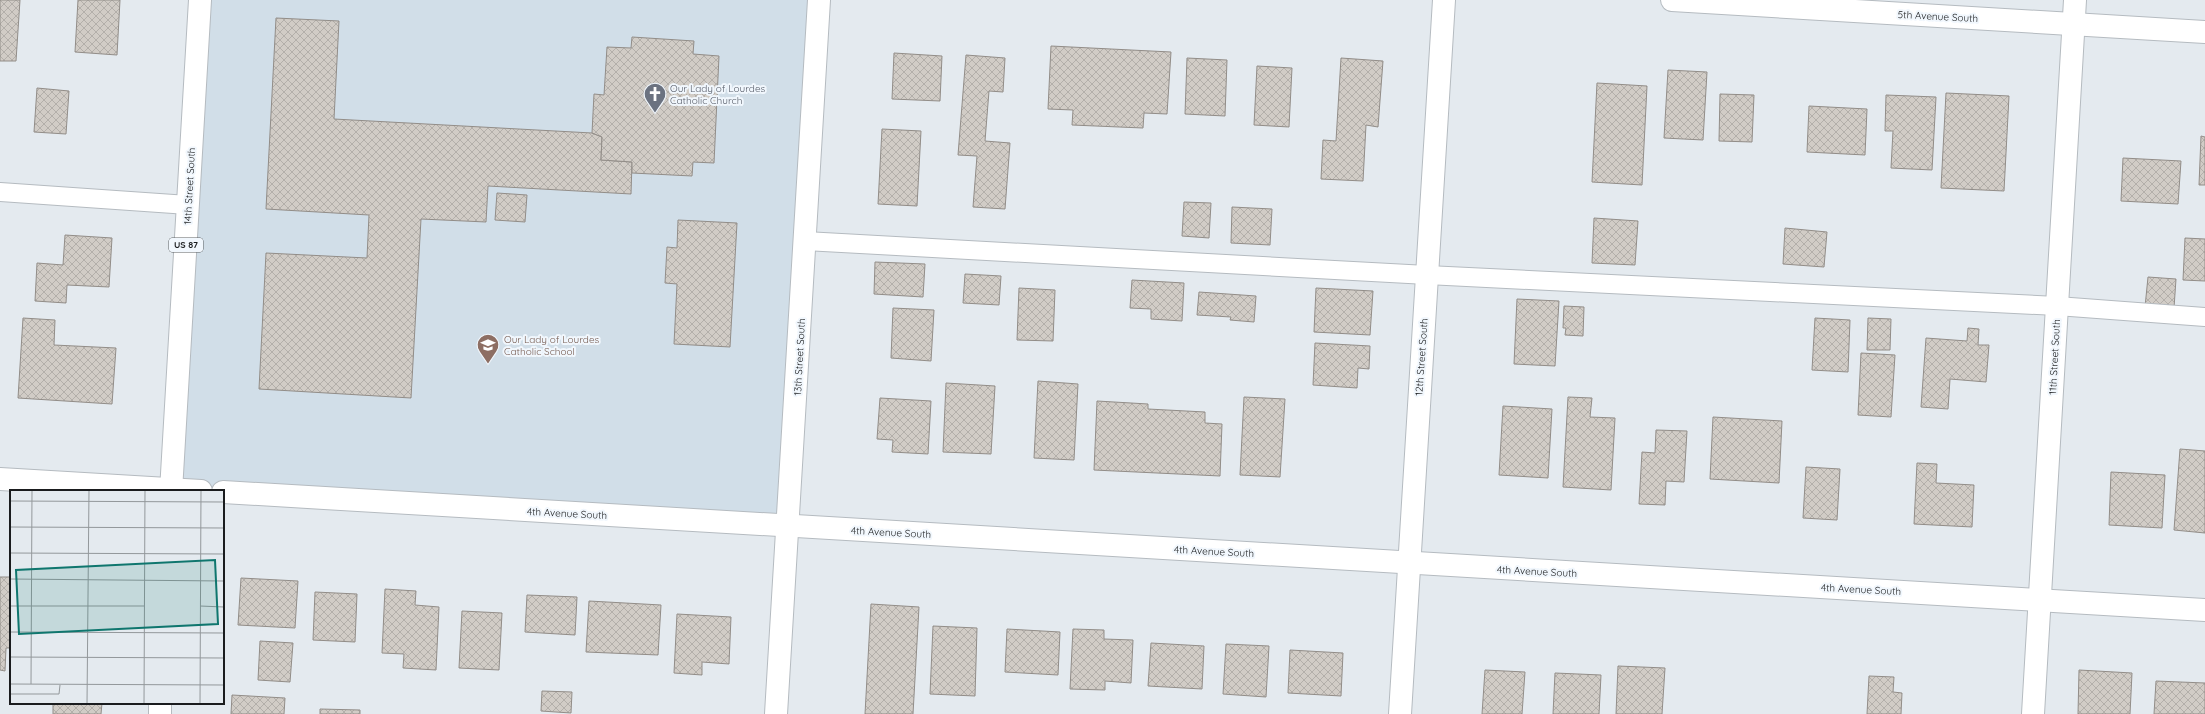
<svg xmlns="http://www.w3.org/2000/svg" width="2205" height="714" font-family="Quicksand,sans-serif">
<style>
.built{fill:#d1dee8}
.building{fill:url(#building-cross-hatch);stroke:#928d88}
.lines{fill:none;stroke-linecap:round;stroke-linejoin:round}
.lane-casing{stroke:#b5bbc0;stroke-width:20}
.street-casing{stroke:#b5bbc0;stroke-width:24}
.secondary-casing{stroke:#b5bbc0;stroke-width:24}
.primary-casing{stroke:#b5bbc0;stroke-width:24}
.lane{stroke:#fff;stroke-width:18}
.street{stroke:#fff;stroke-width:22}
.secondary{stroke:#fff;stroke-width:22}
.primary{stroke:#fff;stroke-width:22}
.labels{text-anchor:middle;stroke-width:4;stroke-linejoin:round;paint-order:stroke}
.shield{fill:#f1f7fd;stroke:#5a5e61;stroke-width:1}
.shield-label{font-size:9px;font-weight:bold;fill:#1a1c1e}
.street-label{font-size:10px;fill:#1a1c1e;stroke:#f1f7fd}
.worship-label{font-size:10px;fill:#5b616d;stroke:#f1f7fd;text-anchor:start}
.education-label{font-size:10px;fill:#785e54;stroke:#f1f7fd;text-anchor:start}
.inset-road{fill:none;stroke:#93989b;stroke-width:1}
.view{fill:#0f766e;fill-opacity:0.15;stroke:#0f766e;stroke-width:2}
.inset-edge{fill:none;stroke:#1a1c1e;stroke-width:2}
</style>
<defs>
<pattern id="building-cross-hatch" width="8" height="8" patternUnits="userSpaceOnUse"><rect width="8" height="8" fill="#d1ccc6"/><path d="M0 0l8 8M0 8l8-8" fill="none" stroke="#b3afaa"/></pattern>
</defs>
<rect width="100%" height="100%" fill="#e4eaef"/>
<polygon class="built" points="200,0 819,0 789,526 171,489"/>
<g class="building">
<polygon points="0,0 20,0 16,61 0,61"/>
<polygon points="78,0 120,0 117,55 75,52"/>
<polygon points="276,18 339,21 334,119 592,133 602,137 601,160 632,162 631,194 488,186 486,222 421,219 411,398 259,389 266,253 367,258 369,215 266,209"/>
<polygon points="632,37 694,41 693,54 719,56 714,163 693,162 692,176 632,173 632,162 601,160 602,137 592,133 594,94 604,95 607,47 631,48"/>
<polygon points="1051,46 1171,52 1167,114 1144,113 1143,128 1072,125 1073,110 1048,109"/>
<polygon points="894,53 942,56 940,101 892,99"/>
<polygon points="966,55 1005,58 1003,92 989,91 985,141 1010,143 1005,209 973,207 977,156 958,155"/>
<polygon points="1187,58 1227,60 1225,116 1185,114"/>
<polygon points="1341,58 1383,61 1378,127 1366,125 1363,181 1321,179 1323,140 1336,141"/>
<polygon points="1257,66 1292,68 1289,127 1254,125"/>
<polygon points="1668,70 1707,72 1703,140 1664,138"/>
<polygon points="1597,83 1647,86 1642,185 1592,182"/>
<polygon points="37,88 69,91 66,134 34,132"/>
<polygon points="1946,93 2009,96 2004,191 1941,188"/>
<polygon points="1720,94 1754,95 1752,142 1719,141"/>
<polygon points="1886,95 1936,97 1932,170 1891,168 1893,131 1885,131"/>
<polygon points="1809,106 1867,109 1865,155 1807,152"/>
<polygon points="882,129 921,131 917,206 878,204"/>
<polygon points="2201,136 2205,137 2205,185 2199,185"/>
<polygon points="2123,158 2181,161 2178,204 2121,201"/>
<polygon points="497,193 527,195 525,222 495,220"/>
<polygon points="1184,202 1211,203 1209,238 1182,236"/>
<polygon points="1232,207 1272,209 1270,245 1231,243"/>
<polygon points="1594,218 1638,221 1635,265 1592,263"/>
<polygon points="678,220 737,223 730,347 674,344 677,284 665,283 667,247 677,248"/>
<polygon points="1785,228 1827,232 1824,267 1783,264"/>
<polygon points="65,235 112,238 109,287 67,285 66,303 35,301 37,263 63,265"/>
<polygon points="2185,238 2205,239 2205,281 2183,280"/>
<polygon points="875,262 925,264 923,297 874,294"/>
<polygon points="965,274 1001,276 999,305 963,303"/>
<polygon points="2148,277 2176,279 2174,308 2145,307"/>
<polygon points="1132,280 1184,283 1182,321 1151,319 1151,309 1130,308"/>
<polygon points="1019,288 1055,290 1053,341 1017,340"/>
<polygon points="1316,288 1373,291 1370,335 1314,332"/>
<polygon points="1199,292 1256,296 1254,322 1230,320 1231,317 1197,315"/>
<polygon points="1517,299 1559,301 1555,366 1514,364"/>
<polygon points="1564,306 1584,307 1583,336 1565,335 1566,328 1563,328"/>
<polygon points="893,308 934,310 931,361 891,358"/>
<polygon points="23,318 55,320 54,345 116,348 112,404 18,398"/>
<polygon points="1815,318 1850,320 1848,372 1812,370"/>
<polygon points="1868,318 1891,319 1890,350 1867,350"/>
<polygon points="1968,328 1979,329 1978,345 1989,345 1986,382 1950,379 1948,409 1921,407 1926,338 1967,341"/>
<polygon points="1315,343 1370,346 1369,369 1358,368 1357,388 1313,385"/>
<polygon points="1861,353 1895,355 1891,417 1858,415"/>
<polygon points="1038,381 1078,384 1074,460 1034,458"/>
<polygon points="946,383 995,386 991,454 943,452"/>
<polygon points="1244,397 1285,399 1280,477 1240,475"/>
<polygon points="1568,397 1592,398 1590,417 1615,418 1611,490 1563,487"/>
<polygon points="880,398 931,401 928,454 892,452 893,440 877,439"/>
<polygon points="1097,401 1148,404 1148,409 1205,412 1205,423 1222,424 1220,476 1094,470"/>
<polygon points="1503,406 1552,409 1548,478 1499,475"/>
<polygon points="1713,417 1782,421 1779,483 1710,479"/>
<polygon points="1656,430 1687,431 1684,482 1666,481 1665,505 1639,504 1642,452 1655,453"/>
<polygon points="2180,449 2205,451 2205,533 2174,530"/>
<polygon points="1917,463 1937,464 1936,483 1974,485 1972,527 1914,524"/>
<polygon points="1806,467 1840,469 1837,520 1803,518"/>
<polygon points="2111,472 2165,475 2162,528 2109,525"/>
<polygon points="0,577 11,577 11,648 6,648 5,671 0,670"/>
<polygon points="241,578 298,581 295,628 238,625"/>
<polygon points="385,589 416,591 415,605 439,607 436,670 403,668 404,654 382,653"/>
<polygon points="315,592 357,594 355,642 313,640"/>
<polygon points="527,595 577,597 575,635 525,632"/>
<polygon points="589,601 661,605 658,655 586,652"/>
<polygon points="871,604 919,607 913,714 865,714"/>
<polygon points="462,611 502,613 499,670 459,668"/>
<polygon points="677,614 731,617 729,664 702,662 702,675 674,673"/>
<polygon points="933,626 977,628 975,696 930,694"/>
<polygon points="1007,629 1060,632 1058,675 1005,672"/>
<polygon points="1073,629 1104,630 1104,639 1133,640 1131,683 1105,681 1105,690 1070,689"/>
<polygon points="260,641 293,643 290,682 258,680"/>
<polygon points="1151,643 1204,646 1202,689 1148,686"/>
<polygon points="1226,644 1269,646 1266,697 1223,694"/>
<polygon points="1290,650 1343,653 1341,696 1288,693"/>
<polygon points="1618,666 1665,668 1662,714 1616,714"/>
<polygon points="1485,670 1525,672 1522,714 1482,714"/>
<polygon points="2079,670 2132,673 2130,714 2078,714"/>
<polygon points="1555,673 1601,675 1599,714 1553,714"/>
<polygon points="1869,676 1894,677 1893,692 1902,693 1901,714 1867,714"/>
<polygon points="2156,681 2205,683 2205,714 2154,714"/>
<polygon points="542,691 572,692 571,713 541,711"/>
<polygon points="232,695 285,698 284,714 231,714"/>
<polygon points="53,703 102,703 101,714 53,714"/>
<polygon points="320,709 360,710 360,714 320,714"/>
</g>
<g class="lines">
<g class="lane-casing">
<g id="lane">
<polyline points="0,192 188,205"/>
<polyline points="805,241 1427,275 2057,306 2205,317"/>
</g>
</g>
<g class="street-casing">
<g id="street">
<polyline points="1672,0 2205,32"/>
<polyline points="0,479 201,491"/>
<polyline points="223,492 2205,610"/>
<polyline points="1400,714 1444,0"/>
<polyline points="2033,714 2075,0"/>
</g>
</g>
<g class="secondary-casing">
<polyline id="secondary" points="776,714 819,0"/>
</g>
<g class="primary-casing">
<g id="primary">
<polyline points="171,491 200,0"/>
<polyline points="160,714 160,703"/>
</g>
</g>
<use href="#lane" class="lane"/>
<use href="#street" class="street"/>
<use href="#secondary" class="secondary"/>
<use href="#primary" class="primary"/>
</g>
<defs>
<g id="church-pin" transform="scale(1.15)"><path d="M0 17L-7.5 6A9.5 9.5 0 1 1 7.5 6Z" fill="#6b7280" stroke="#f1f7fd"/><path d="M-1.2-6h2.4v3.5h3.3v2.4h-3.3V6h-2.4V-.1h-3.3v-2.4h3.3Z" fill="#fff"/></g>
<g id="school-pin" transform="scale(1.15)"><path d="M0 17L-7.5 6A9.5 9.5 0 1 1 7.5 6Z" fill="#8d6e63" stroke="#f1f7fd"/><path d="M0-5L7-2L0 1L-7-2ZM-4 1L0 2.5L4 1V4Q0 6-4 4Z" fill="#fff"/></g>
</defs>
<g fill-rule="evenodd">
<use href="#church-pin" x="655" y="94"/>
<use href="#school-pin" x="488" y="345"/>
</g>
<g class="labels">
<rect class="shield" x="169" y="238" width="34" height="14" rx="3"/>
<g class="shield-label">
<text x="186" y="248">US 87</text>
</g>
<g class="street-label">
<text transform="translate(1938 16) rotate(3)" y="4">5th Avenue South</text>
<text transform="translate(189 186) rotate(-87)" y="4">14th Street South</text>
<text transform="translate(799 357) rotate(-87)" y="4">13th Street South</text>
<text transform="translate(1421 357) rotate(-86)" y="4">12th Street South</text>
<text transform="translate(2054 357) rotate(-87)" y="4">11th Street South</text>
<text transform="translate(567 513) rotate(3)" y="4">4th Avenue South</text>
<text transform="translate(891 532) rotate(3)" y="4">4th Avenue South</text>
<text transform="translate(1214 551) rotate(3)" y="4">4th Avenue South</text>
<text transform="translate(1537 571) rotate(3)" y="4">4th Avenue South</text>
<text transform="translate(1861 589) rotate(3)" y="4">4th Avenue South</text>
</g>
<g class="worship-label">
<text x="670" y="92">Our Lady of Lourdes<tspan x="670" dy="12">Catholic Church</tspan></text>
</g>
<g class="education-label">
<text x="504" y="343">Our Lady of Lourdes<tspan x="504" dy="12">Catholic School</tspan></text>
</g>
</g>
<g transform="translate(10 490)">
<rect width="214" height="214" fill="#e4eaef"/>
<path class="inset-road" d="M0,11L214,12M0,37L214,38M0,63L214,64M0,89L214,91M0,116H134M190,116L214,117M0,142L214,143M0,167L214,168M0,194L214,195M21,194L22,0M0,204H49L50,195M77,214L79,0M134,214L135,0M190,214L191,0"/>
<path class="view" d="M205,70L208,134L9,144L6,80Z"/>
<rect width="214" height="214" class="inset-edge"/>
</g>
</svg>
